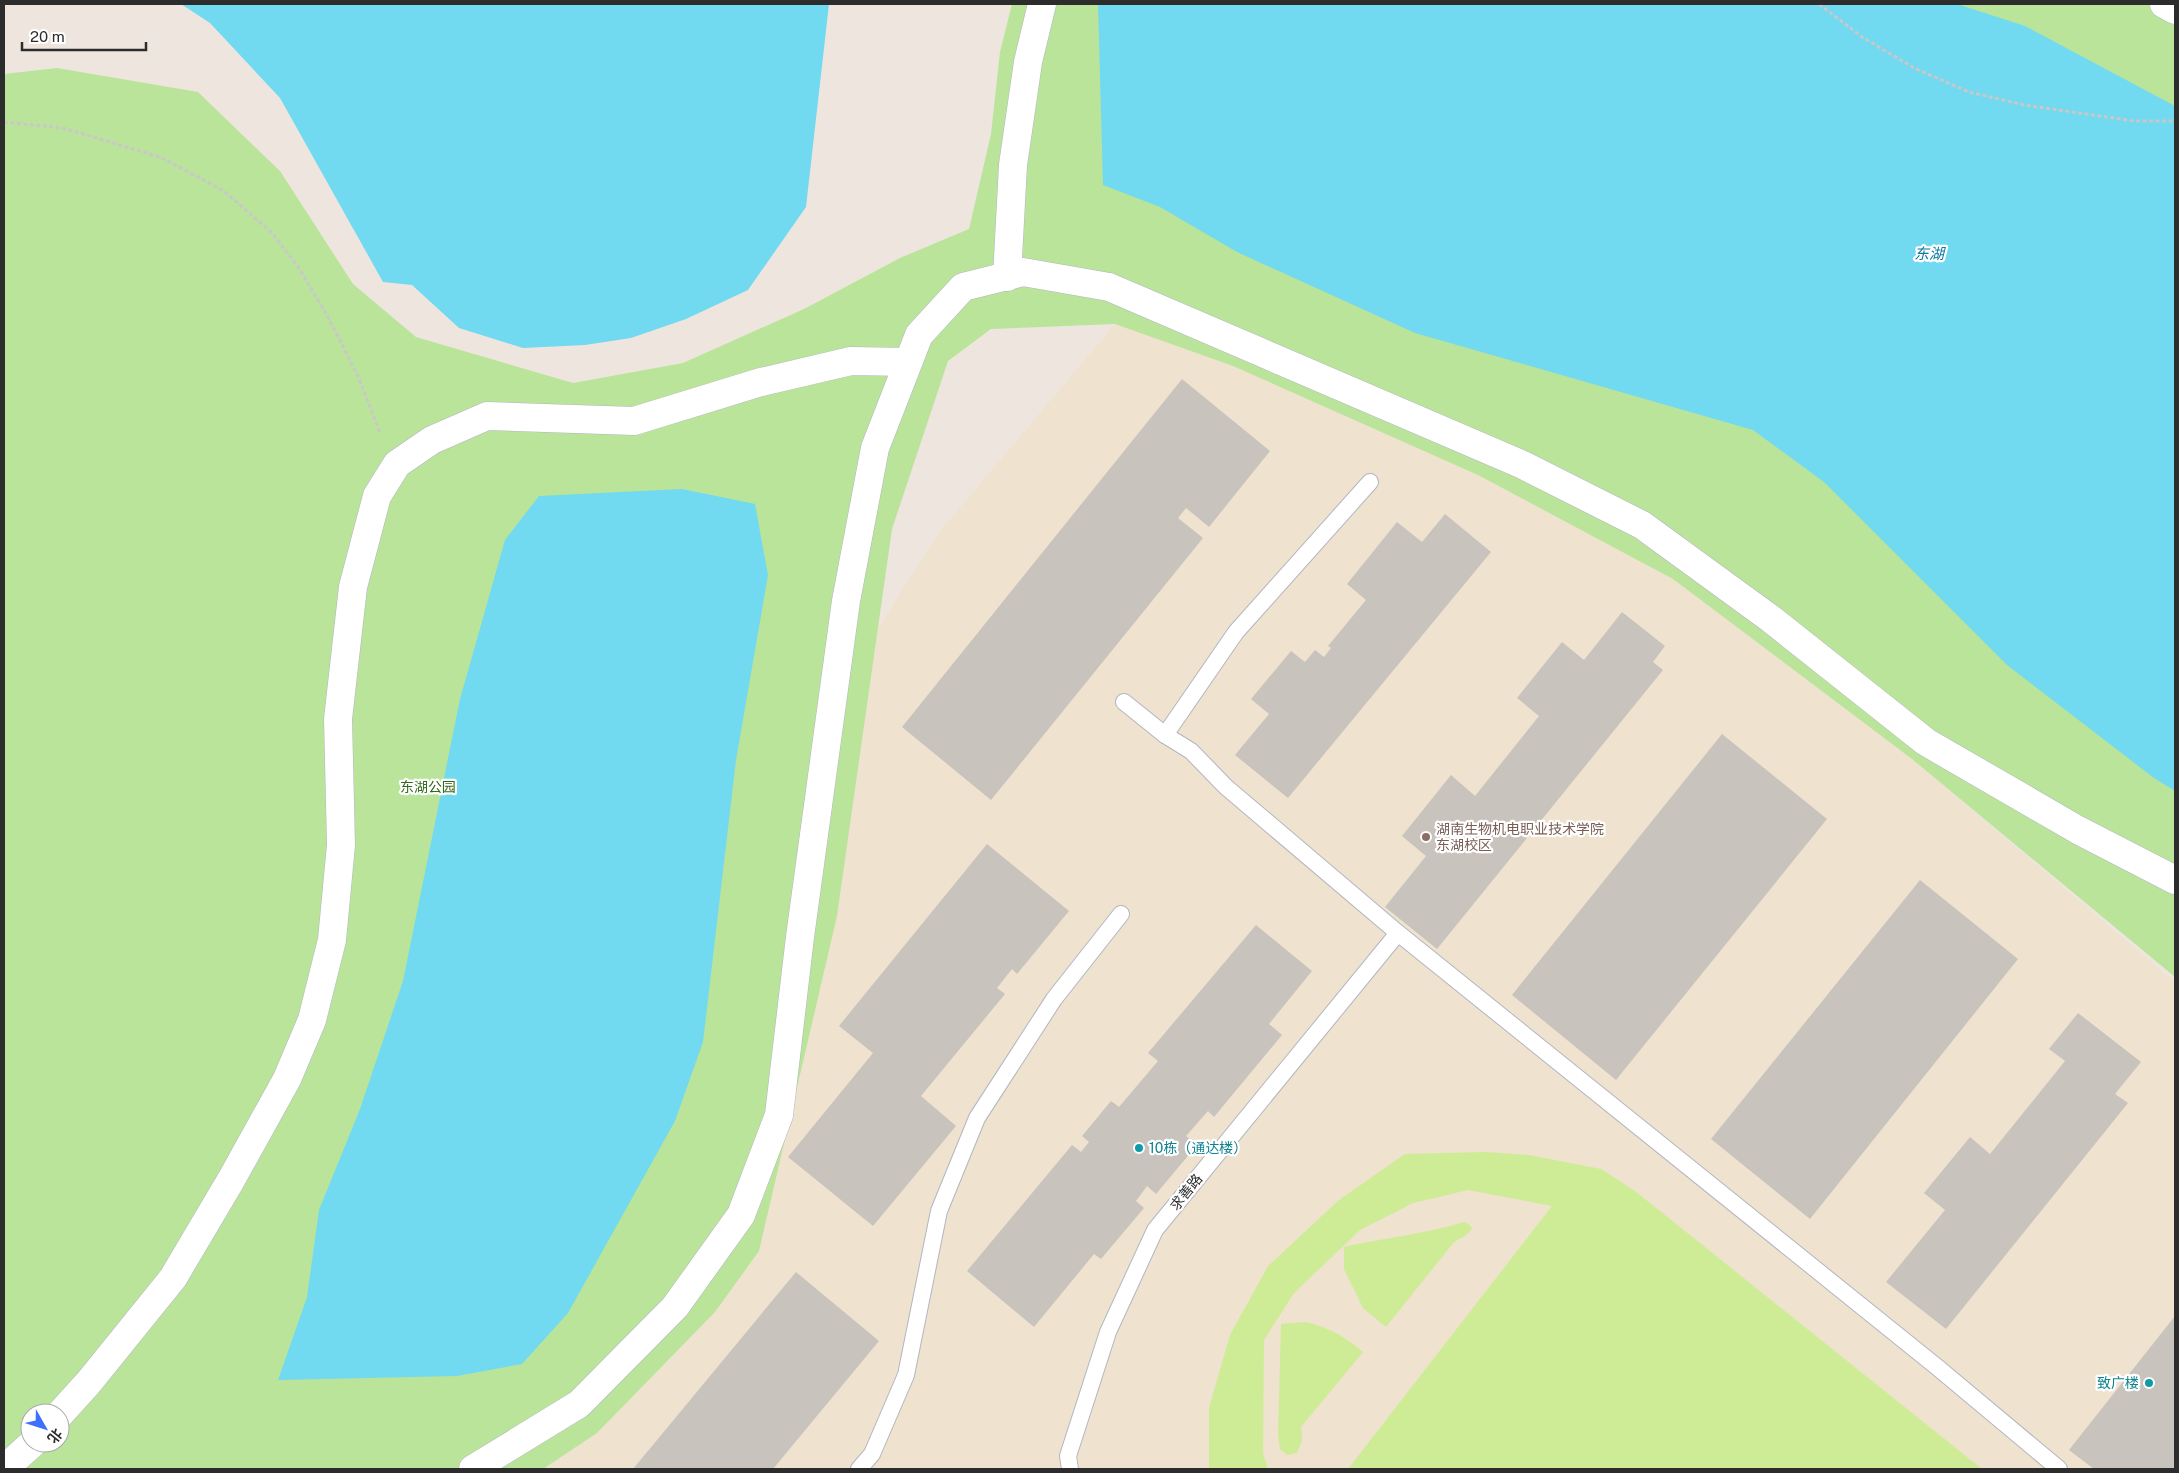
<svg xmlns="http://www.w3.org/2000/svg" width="2179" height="1473" font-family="'Public Sans','Noto Sans SC',sans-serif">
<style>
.education{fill:#efe2ce}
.green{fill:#bae49a;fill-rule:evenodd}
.pitch{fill:#ceec96}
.water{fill:#71d9f0}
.building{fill:#c9c3be}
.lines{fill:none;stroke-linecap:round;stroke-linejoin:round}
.lane-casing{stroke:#b2b6c0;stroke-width:18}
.street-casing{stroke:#b2b6c0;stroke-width:29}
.path{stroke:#c8c8c8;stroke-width:3;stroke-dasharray:4 2.5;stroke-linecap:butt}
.lane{stroke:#fff;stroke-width:16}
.street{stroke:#fff;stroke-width:28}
.education-dot{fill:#8d6e63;stroke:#fff;stroke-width:2}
.culture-dot{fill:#0f9aa8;stroke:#fff;stroke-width:2}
.labels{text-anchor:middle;stroke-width:4.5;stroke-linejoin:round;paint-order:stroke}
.park-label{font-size:14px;fill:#316b1a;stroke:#fff}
.education-label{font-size:14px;fill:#785e54;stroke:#fff;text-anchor:start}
.culture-label{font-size:14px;fill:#0d838f;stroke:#fff;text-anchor:start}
.street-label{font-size:14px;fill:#2c2c2c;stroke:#fff}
.water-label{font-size:15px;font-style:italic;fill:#0c79a0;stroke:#fff}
</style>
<rect width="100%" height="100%" fill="#eee6de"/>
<polygon class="education" points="1115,324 1233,366 1478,475 1673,579 1912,759 2175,982 2175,1469 543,1469 597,1433 715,1312 759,1251 837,916 878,628 941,530"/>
<path class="green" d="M1012,4H2175V977L1912,759L1673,579L1478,475L1233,366L1115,324L991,329L948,361L892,529L837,916L759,1251L715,1312L597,1433L543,1469H4V74L57,68L198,92L280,171L353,284L416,337L573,383L683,363L804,309L900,258L969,229L991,134L1000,52ZM30,1413H60V1443H30Z"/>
<g class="pitch">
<polygon points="1485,1152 1529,1155 1601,1169 1635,1191 1982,1469 1348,1469 1552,1206 1468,1190 1413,1203 1360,1230 1294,1293 1264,1340 1263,1453 1268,1469 1209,1469 1209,1408 1230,1335 1268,1266 1339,1200 1405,1154"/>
<path d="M1464,1222L1470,1225L1472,1229L1465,1236L1454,1242L1386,1327L1363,1308L1344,1269V1247C1384,1238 1425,1234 1464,1222Z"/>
<path d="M1306,1322C1330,1328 1344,1336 1363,1352L1301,1427L1302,1440L1297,1453L1287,1455L1280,1449L1278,1435L1281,1324Z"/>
</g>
<g class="water">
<polygon points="181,4 829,4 806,207 748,290 686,319 631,338 585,345 523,348 459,328 412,285 383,282 280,98 210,23"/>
<polygon points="1098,4 1957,4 2025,26 2175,106 2175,791 2154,778 2007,665 1824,482 1753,430 1415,333 1237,252 1160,207 1103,185"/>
<polygon points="682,489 755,504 768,575 736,760 703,1042 675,1121 568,1313 522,1364 457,1376 278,1380 307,1297 319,1210 360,1109 403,981 460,699 505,540 539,496"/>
</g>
<g class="building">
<polygon points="1182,379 1270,451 1209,527 1186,508 1178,518 1203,538 991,800 902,727"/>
<polygon points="1445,514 1491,552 1288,798 1235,755 1269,714 1251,699 1291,651 1305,662 1315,650 1324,657 1331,648 1328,646 1366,600 1347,584 1397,522 1422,542"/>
<polygon points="1622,612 1665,646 1653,662 1663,670 1437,949 1385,907 1426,856 1402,836 1451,775 1475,796 1539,716 1517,698 1562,642 1584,660"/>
<polygon points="1722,734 1827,819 1616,1080 1512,995"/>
<polygon points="987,844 1069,911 1017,974 1012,969 997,988 1005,994 921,1096 956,1126 873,1226 788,1157 873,1053 839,1026"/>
<polygon points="1920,880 2018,959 1810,1219 1711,1139"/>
<polygon points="1256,925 1312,971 1269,1024 1282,1035 1214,1117 1208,1111 1186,1136 1197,1145 1156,1194 1147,1186 1136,1201 1144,1208 1101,1259 1094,1254 1034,1327 967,1271 1072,1145 1081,1152 1089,1142 1082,1136 1111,1101 1119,1107 1158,1061 1148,1053"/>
<polygon points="2078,1013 2141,1062 2115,1094 2128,1103 1946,1329 1886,1282 1945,1210 1924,1193 1970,1137 1990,1154 2065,1061 2049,1049"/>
<polygon points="796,1272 879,1341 773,1469 633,1469"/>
<polygon points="2175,1316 2175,1469 2094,1469 2069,1450"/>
</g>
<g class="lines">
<g class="lane-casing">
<g id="lane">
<polyline points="1124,702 1165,735 1191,751 1226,787 1398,933 1937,1367 2059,1469"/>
<polyline points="1165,735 1236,632 1370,482"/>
<polyline points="859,1469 872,1454 906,1375 939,1211 977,1118 1054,999 1121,914"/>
<polyline points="1070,1469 1068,1456 1108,1332 1155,1230 1398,933"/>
</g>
</g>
<g class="street-casing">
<g id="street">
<polyline points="2164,4 2175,10"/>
<polyline points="1007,277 1013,165 1028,62 1042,4"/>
<polyline points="60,1414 89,1382 173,1278 231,1180 287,1079 312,1020 332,940 341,845 338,719 353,587 377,496 397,464 432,440 487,416 634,421 761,382 851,361 908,362"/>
<polyline points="4,1469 33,1443"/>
<polyline points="473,1469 579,1404 675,1307 741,1215 779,1115 800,937 846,601 875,448 919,335 963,287 1023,272 1109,287 1523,465 1642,525 1771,619 1926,742 2078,830 2175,880"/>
</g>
</g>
<g class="path">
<polyline points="1819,4 1862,37 1914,68 1969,92 2024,105 2134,121 2175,121"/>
<polyline points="4,122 63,128 160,157 224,191 271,232 299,268 328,317 358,376 380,433"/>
</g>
<use href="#lane" class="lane"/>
<use href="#street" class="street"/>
</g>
<circle class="education-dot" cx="1426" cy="837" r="5"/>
<g class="culture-dot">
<circle cx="1139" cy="1148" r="5"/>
<circle cx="2149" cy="1383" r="5"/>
</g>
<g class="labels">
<g class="park-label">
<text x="428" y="792">东湖公园</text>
</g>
<g class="education-label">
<text x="1436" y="834">湖南生物机电职业技术学院<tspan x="1436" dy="16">东湖校区</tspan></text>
</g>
<g class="culture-label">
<text x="1149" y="1153">10栋（通达楼）</text>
<text x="2139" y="1388" text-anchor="end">致广楼</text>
</g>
<g class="street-label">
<text transform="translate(1186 1192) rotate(-51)" y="5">求善路</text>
</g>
<g class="water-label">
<text x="1929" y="259">东湖</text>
</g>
</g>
<rect width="2179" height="1473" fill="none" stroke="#2c2c2c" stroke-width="10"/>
<g transform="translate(45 1428) rotate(129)"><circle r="24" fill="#ffffff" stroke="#ababab"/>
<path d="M0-4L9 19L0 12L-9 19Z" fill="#3d70fc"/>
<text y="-8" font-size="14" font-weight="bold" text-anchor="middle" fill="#2c2c2c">北</text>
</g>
<path d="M22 42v8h124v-8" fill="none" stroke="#2c2c2c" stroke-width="2.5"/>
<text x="30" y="42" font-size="15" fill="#2c2c2c" stroke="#ffffff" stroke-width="4" paint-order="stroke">20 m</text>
</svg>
